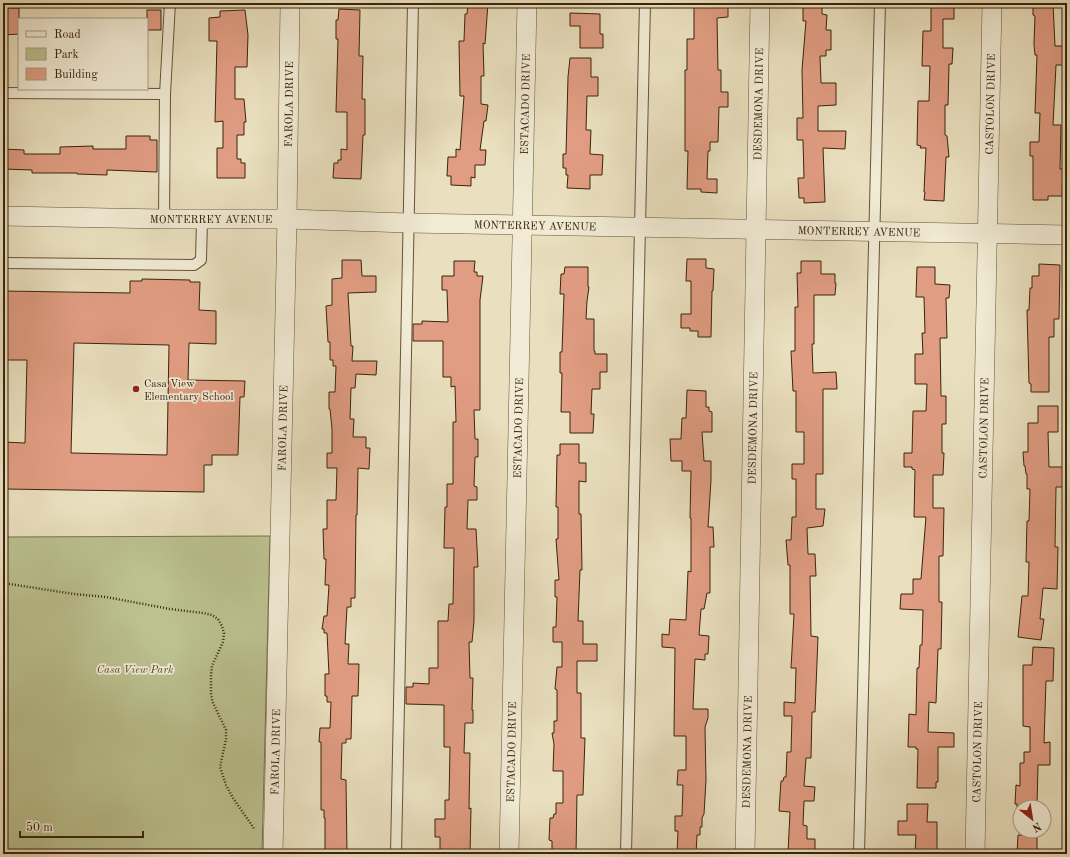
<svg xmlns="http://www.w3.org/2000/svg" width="1070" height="857" font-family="'Old Standard TT',serif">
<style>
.green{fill:#bbc18f;stroke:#7a724d}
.building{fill:#e19d83;stroke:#3a240b;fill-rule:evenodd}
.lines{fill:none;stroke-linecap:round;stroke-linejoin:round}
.service-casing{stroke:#665338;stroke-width:12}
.minor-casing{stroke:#665338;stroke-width:20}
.path{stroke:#3a240b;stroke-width:2.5;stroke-dasharray:1 2;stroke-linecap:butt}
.service{stroke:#f1ebd5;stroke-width:10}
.minor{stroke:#f1ebd5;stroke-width:19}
.poi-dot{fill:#8f2418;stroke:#f1ebd5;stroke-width:1.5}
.labels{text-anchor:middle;stroke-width:3.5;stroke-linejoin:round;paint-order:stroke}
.street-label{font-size:11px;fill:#3a240b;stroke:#f1ebd5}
.poi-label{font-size:11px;fill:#3a240b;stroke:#f1ebd5;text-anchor:start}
.park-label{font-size:11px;font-style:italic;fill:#5a4b2c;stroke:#f1ebd5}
</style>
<rect width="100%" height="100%" fill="#eae0bf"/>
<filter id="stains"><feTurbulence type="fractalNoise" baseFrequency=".005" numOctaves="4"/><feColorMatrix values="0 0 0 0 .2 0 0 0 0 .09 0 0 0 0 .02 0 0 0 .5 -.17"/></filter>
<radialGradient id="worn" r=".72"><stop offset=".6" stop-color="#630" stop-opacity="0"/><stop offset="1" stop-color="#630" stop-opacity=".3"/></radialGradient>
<polygon class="green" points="270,536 262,854 3,854 3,537"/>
<g class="building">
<polygon points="468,3 488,3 485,44 483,43 484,76 481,76 481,104 488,105 486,121 484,121 480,150 486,150 485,165 475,165 475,178 471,177 471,186 451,185 451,176 447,176 448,157 456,157 456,149 460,150 464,96 460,96 459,41 464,41 465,14 467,14"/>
<polygon points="694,3 728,3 728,17 717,18 718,70 721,70 721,92 728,92 728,107 719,107 718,142 710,142 710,151 708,151 707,179 717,179 717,193 701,192 701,189 687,189 688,151 685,151 685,70 687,70 687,39 694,39"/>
<polygon points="803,3 822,3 822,14 827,15 826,30 831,30 831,50 826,50 826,56 820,56 821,83 836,83 836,105 818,106 818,131 846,131 845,149 823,148 825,202 804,203 804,198 799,198 798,178 804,178 803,140 797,140 797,118 803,118 802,70 806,21 803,21"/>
<polygon points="931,3 954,3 954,19 943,19 943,48 953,48 952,64 949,64 948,105 945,105 945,135 947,136 949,157 946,157 944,201 924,200 925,192 924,192 926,148 920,148 921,146 917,145 918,101 929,101 930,66 922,66 923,31 931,31"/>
<polygon points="1033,3 1053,3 1055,46 1065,46 1065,65 1056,65 1053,125 1061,125 1060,169 1063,169 1062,196 1048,196 1048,200 1033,200 1033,156 1030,156 1030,142 1039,142 1040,113 1035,113 1037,55 1035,55 1034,44 1035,16 1033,15"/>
<polygon points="3,8 19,8 19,34 3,35"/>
<polygon points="339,9 360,10 359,56 363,56 362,99 365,99 365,135 363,135 361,179 333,178 334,163 338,163 338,160 341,160 341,149 347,150 347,112 336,112 338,39 336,39 336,20 338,20"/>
<rect x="147" y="10" width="14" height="20"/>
<polygon points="245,10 248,35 247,67 235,67 235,99 244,99 246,122 244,122 244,135 237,135 237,159 241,159 241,163 245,163 245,178 217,178 217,148 223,148 223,121 215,122 217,41 209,41 209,18 220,17 220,11"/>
<polygon points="570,13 600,14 600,34 603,34 603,48 580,48 580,26 570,26"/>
<polygon points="570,58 591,58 591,77 598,77 598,96 587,96 586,130 591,130 590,154 603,155 602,175 590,175 590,189 567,188 568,175 566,175 566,168 563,168 563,154 566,154 568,77"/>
<polygon points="126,136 150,136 150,140 157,140 157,172 107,170 107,175 77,174 77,173 32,173 32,170 3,169 3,149 24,150 24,154 60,154 60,147 93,146 93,149 126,149"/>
<polygon points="687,259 706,259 706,268 714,269 713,291 712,291 711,337 698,337 698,331 690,331 690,328 681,328 681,314 691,314 691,281 686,281"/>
<polygon points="342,260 361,260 362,276 376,276 376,292 348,293 351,346 353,346 352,361 377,361 376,375 356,374 355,388 351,388 350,419 354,419 353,437 366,437 366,448 370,448 369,469 358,468 357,515 356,515 355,598 351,598 351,607 347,607 345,644 349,644 348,664 359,664 358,696 352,696 351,739 346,739 346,743 342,743 341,779 346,780 347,854 325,854 325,818 324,818 324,810 321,810 321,742 319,742 320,728 330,728 331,702 327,702 327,696 325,696 325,674 329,674 327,633 324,633 324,629 322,629 324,616 327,616 329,585 325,585 326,559 324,559 323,529 327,529 327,500 336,500 337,468 327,468 327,453 332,453 332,429 330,409 329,409 329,392 335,392 336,366 333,366 333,360 330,360 330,342 328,342 326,306 332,305 332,279 342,278"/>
<polygon points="454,261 475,261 474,272 477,272 477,276 483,276 480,300 480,410 474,410 475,439 478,439 478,457 475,457 474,486 477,487 477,500 468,500 467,529 476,529 478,567 474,567 474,621 472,642 469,642 470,678 473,678 472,710 473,710 473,723 465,723 464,753 470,753 469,809 471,808 470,854 440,854 440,837 435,837 435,819 445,819 445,800 449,800 450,747 444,747 444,705 406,704 406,687 413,687 413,683 429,684 429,668 438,668 438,621 448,621 449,604 453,604 454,548 444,548 445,507 447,507 447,484 453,484 453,422 456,422 455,386 451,387 451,377 443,377 443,341 413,341 413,324 422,324 422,321 448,322 447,290 442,290 442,276 454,276"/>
<polygon points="801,261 821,261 821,274 835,274 835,283 836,283 835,295 814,295 814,344 812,344 813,373 836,372 837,389 823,389 823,474 816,474 816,509 825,509 823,526 807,528 808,554 815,554 816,576 810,576 811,636 818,637 815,712 812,712 811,758 806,758 804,786 815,787 814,801 804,801 803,825 807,826 807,839 815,839 815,854 788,853 790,812 779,811 781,781 783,781 784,777 786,777 787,752 791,752 792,716 784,716 784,702 795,703 796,668 791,668 794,614 790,614 790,565 788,565 786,540 791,540 792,517 796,517 796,479 792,479 792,464 804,464 804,432 796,432 796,391 793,391 791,351 795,351 795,307 798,307 797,273 801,273"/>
<polygon points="1039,264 1060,265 1059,319 1054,319 1054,337 1049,337 1049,392 1031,392 1031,384 1029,383 1027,310 1029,310 1030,288 1032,288 1032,276 1039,276"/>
<polygon points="565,267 588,267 588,287 589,287 587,301 586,319 594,319 594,351 595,351 595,354 607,354 607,372 600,372 600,389 592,389 591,414 594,414 593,433 570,433 570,412 561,412 562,373 560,373 560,352 562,352 564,294 560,294 561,274 564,274"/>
<polygon points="917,267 935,267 935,284 950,285 949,298 946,298 947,338 940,338 941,396 946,396 946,424 942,424 942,453 944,453 943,475 933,475 933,508 944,508 943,556 939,556 939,602 942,602 941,649 938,649 936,703 929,702 928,732 954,733 954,747 938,747 938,782 936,782 936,788 917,788 918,749 916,749 916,747 908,747 909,714 916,715 917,668 919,668 920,645 922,645 923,610 900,609 901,594 913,594 913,579 921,579 926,517 914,517 915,470 912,469 912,467 904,467 904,453 912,453 913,411 926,411 927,384 915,384 915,354 923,354 922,333 925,333 924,297 916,297"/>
<path d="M142,279L190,280V282H200L199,310L216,311V344L189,343L188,380L245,381L244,397H240L238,455H212V465H204V492L3,489V442L25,443L27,360H3V291L130,293V281H142ZM74,343L169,345L167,455L71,453Z"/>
<polygon points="687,390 706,391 706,407 709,407 709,411 712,412 712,432 702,432 704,461 711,461 711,480 708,527 713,527 714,547 710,547 710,593 707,593 704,609 701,609 699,635 709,636 708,654 705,654 705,660 695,659 693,709 708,709 708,718 705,727 706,780 704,814 702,818 702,827 700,827 700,835 697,835 696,854 677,854 678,831 675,831 675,816 682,816 683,785 677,785 678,770 686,770 686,736 674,736 675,648 662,647 662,634 669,635 670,619 686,620 688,571 691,572 691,518 690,518 691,471 682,471 682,461 671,461 670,439 681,439 682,418 686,418"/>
<polygon points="1038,406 1058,406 1058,432 1048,432 1049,467 1067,467 1067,487 1056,487 1055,547 1058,547 1057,589 1043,588 1040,619 1044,619 1041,640 1018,637 1022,596 1028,596 1029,562 1026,562 1027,521 1029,521 1030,489 1027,489 1027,474 1026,474 1025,466 1024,466 1023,452 1028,452 1028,423 1038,423"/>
<polygon points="560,444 579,444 579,463 586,463 586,482 579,481 579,514 581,514 582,570 580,570 578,621 583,621 583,644 597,644 597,661 577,661 577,693 581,693 581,738 585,738 583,795 577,795 576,854 552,854 552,841 549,840 550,818 553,818 554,814 556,814 556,803 563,803 563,771 553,771 554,744 552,733 554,733 554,721 557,721 557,690 555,689 557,667 562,667 562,642 553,642 553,627 556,627 557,597 555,597 555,580 559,580 556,539 558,539 558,507 556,507 557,455 560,455"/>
<polygon points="1033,647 1054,648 1053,681 1046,681 1044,743 1050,742 1050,765 1038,765 1037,807 1017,807 1017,804 1015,804 1016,785 1020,786 1020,763 1024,763 1024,752 1030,752 1030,727 1023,726 1023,665 1032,665"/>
<polygon points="907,804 928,804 927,822 937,822 937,854 915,854 916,835 898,835 898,821 907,821"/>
<polygon points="1018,835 1037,836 1037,854 1017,854"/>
</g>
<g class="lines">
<g class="service-casing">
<g id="service">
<polyline points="3,93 165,94"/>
<polyline points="164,219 165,94 170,3"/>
<polyline points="3,263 194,265 201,260 202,220"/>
<polyline points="396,854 413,3"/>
<polyline points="626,854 645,3"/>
<polyline points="859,854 880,3"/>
</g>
</g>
<g class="minor-casing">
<g id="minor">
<path id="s1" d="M3,216L164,219H287L408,223L1067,235"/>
<path id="s2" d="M273,854L287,219L290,3"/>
<path id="s3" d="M509,854L527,3"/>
<path id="s4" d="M745,854L760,3"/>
<path id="s5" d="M975,854L992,3"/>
</g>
</g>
<polyline class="path" points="3,583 74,594 106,597 170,609 203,613 212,615 218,619 222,626 224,633 223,642 212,666 211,675 211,695 213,703 226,730 226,739 220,767 226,785 233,798 255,830"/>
<use href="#service" class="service"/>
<use href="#minor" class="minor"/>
</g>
<circle class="poi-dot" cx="136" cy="389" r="4"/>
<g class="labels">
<g class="street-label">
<text dy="4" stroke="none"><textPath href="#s2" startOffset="750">FAROLA DRIVE</textPath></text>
<text dy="4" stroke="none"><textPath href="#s3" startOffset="750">ESTACADO DRIVE</textPath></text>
<text dy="4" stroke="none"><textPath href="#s4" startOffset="750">DESDEMONA DRIVE</textPath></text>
<text dy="4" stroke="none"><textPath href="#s5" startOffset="750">CASTOLON DRIVE</textPath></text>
<text dy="4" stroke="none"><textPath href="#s1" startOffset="208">MONTERREY AVENUE</textPath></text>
<text dy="4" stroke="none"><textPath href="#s1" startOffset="532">MONTERREY AVENUE</textPath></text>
<text dy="4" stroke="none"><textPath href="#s1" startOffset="856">MONTERREY AVENUE</textPath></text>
<text dy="4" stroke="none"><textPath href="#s4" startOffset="426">DESDEMONA DRIVE</textPath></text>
<text dy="4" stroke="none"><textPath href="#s5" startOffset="426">CASTOLON DRIVE</textPath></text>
<text dy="4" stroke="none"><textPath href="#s2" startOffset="426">FAROLA DRIVE</textPath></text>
<text dy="4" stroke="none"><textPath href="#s3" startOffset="426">ESTACADO DRIVE</textPath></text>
<text dy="4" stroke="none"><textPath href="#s2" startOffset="102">FAROLA DRIVE</textPath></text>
<text dy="4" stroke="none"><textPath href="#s3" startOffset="102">ESTACADO DRIVE</textPath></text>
<text dy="4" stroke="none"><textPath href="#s4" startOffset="102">DESDEMONA DRIVE</textPath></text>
<text dy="4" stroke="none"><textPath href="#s5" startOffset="102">CASTOLON DRIVE</textPath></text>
</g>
<g class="poi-label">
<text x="144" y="387">Casa View<tspan x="144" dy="13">Elementary School</tspan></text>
</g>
<g class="park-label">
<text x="135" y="673">Casa View Park</text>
</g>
</g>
<rect width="1070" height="857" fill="none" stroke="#eae0bf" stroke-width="16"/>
<rect x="4" y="4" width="1062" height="849" fill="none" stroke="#3a240b" stroke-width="2"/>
<rect x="8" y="8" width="1054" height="841" fill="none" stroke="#3a240b"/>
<rect x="18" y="18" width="130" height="72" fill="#f1ebd5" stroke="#a89b84"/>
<rect x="26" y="31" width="20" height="6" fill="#f1ebd5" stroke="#a89b84"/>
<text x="54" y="38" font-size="12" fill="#3a240b">Road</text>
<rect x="26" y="48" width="20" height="12" fill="#bbc18f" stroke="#a89b84"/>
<text x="54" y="58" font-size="12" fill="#3a240b">Park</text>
<rect x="26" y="68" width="20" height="12" fill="#e19d83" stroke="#a89b84"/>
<text x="54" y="78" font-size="12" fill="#3a240b">Building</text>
<g transform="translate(1032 819) rotate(150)"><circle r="19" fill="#f1ebd5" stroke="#a89b84"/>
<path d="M0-3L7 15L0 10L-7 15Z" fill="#8f2418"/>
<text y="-6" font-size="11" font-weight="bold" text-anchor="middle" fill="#3a240b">N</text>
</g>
<path d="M20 831v6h123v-6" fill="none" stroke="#3a240b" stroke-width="2"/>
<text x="26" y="831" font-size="12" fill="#3a240b" stroke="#f1ebd5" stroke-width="3" paint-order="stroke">50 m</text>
<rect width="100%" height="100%" filter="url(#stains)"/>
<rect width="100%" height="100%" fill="url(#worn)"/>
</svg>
